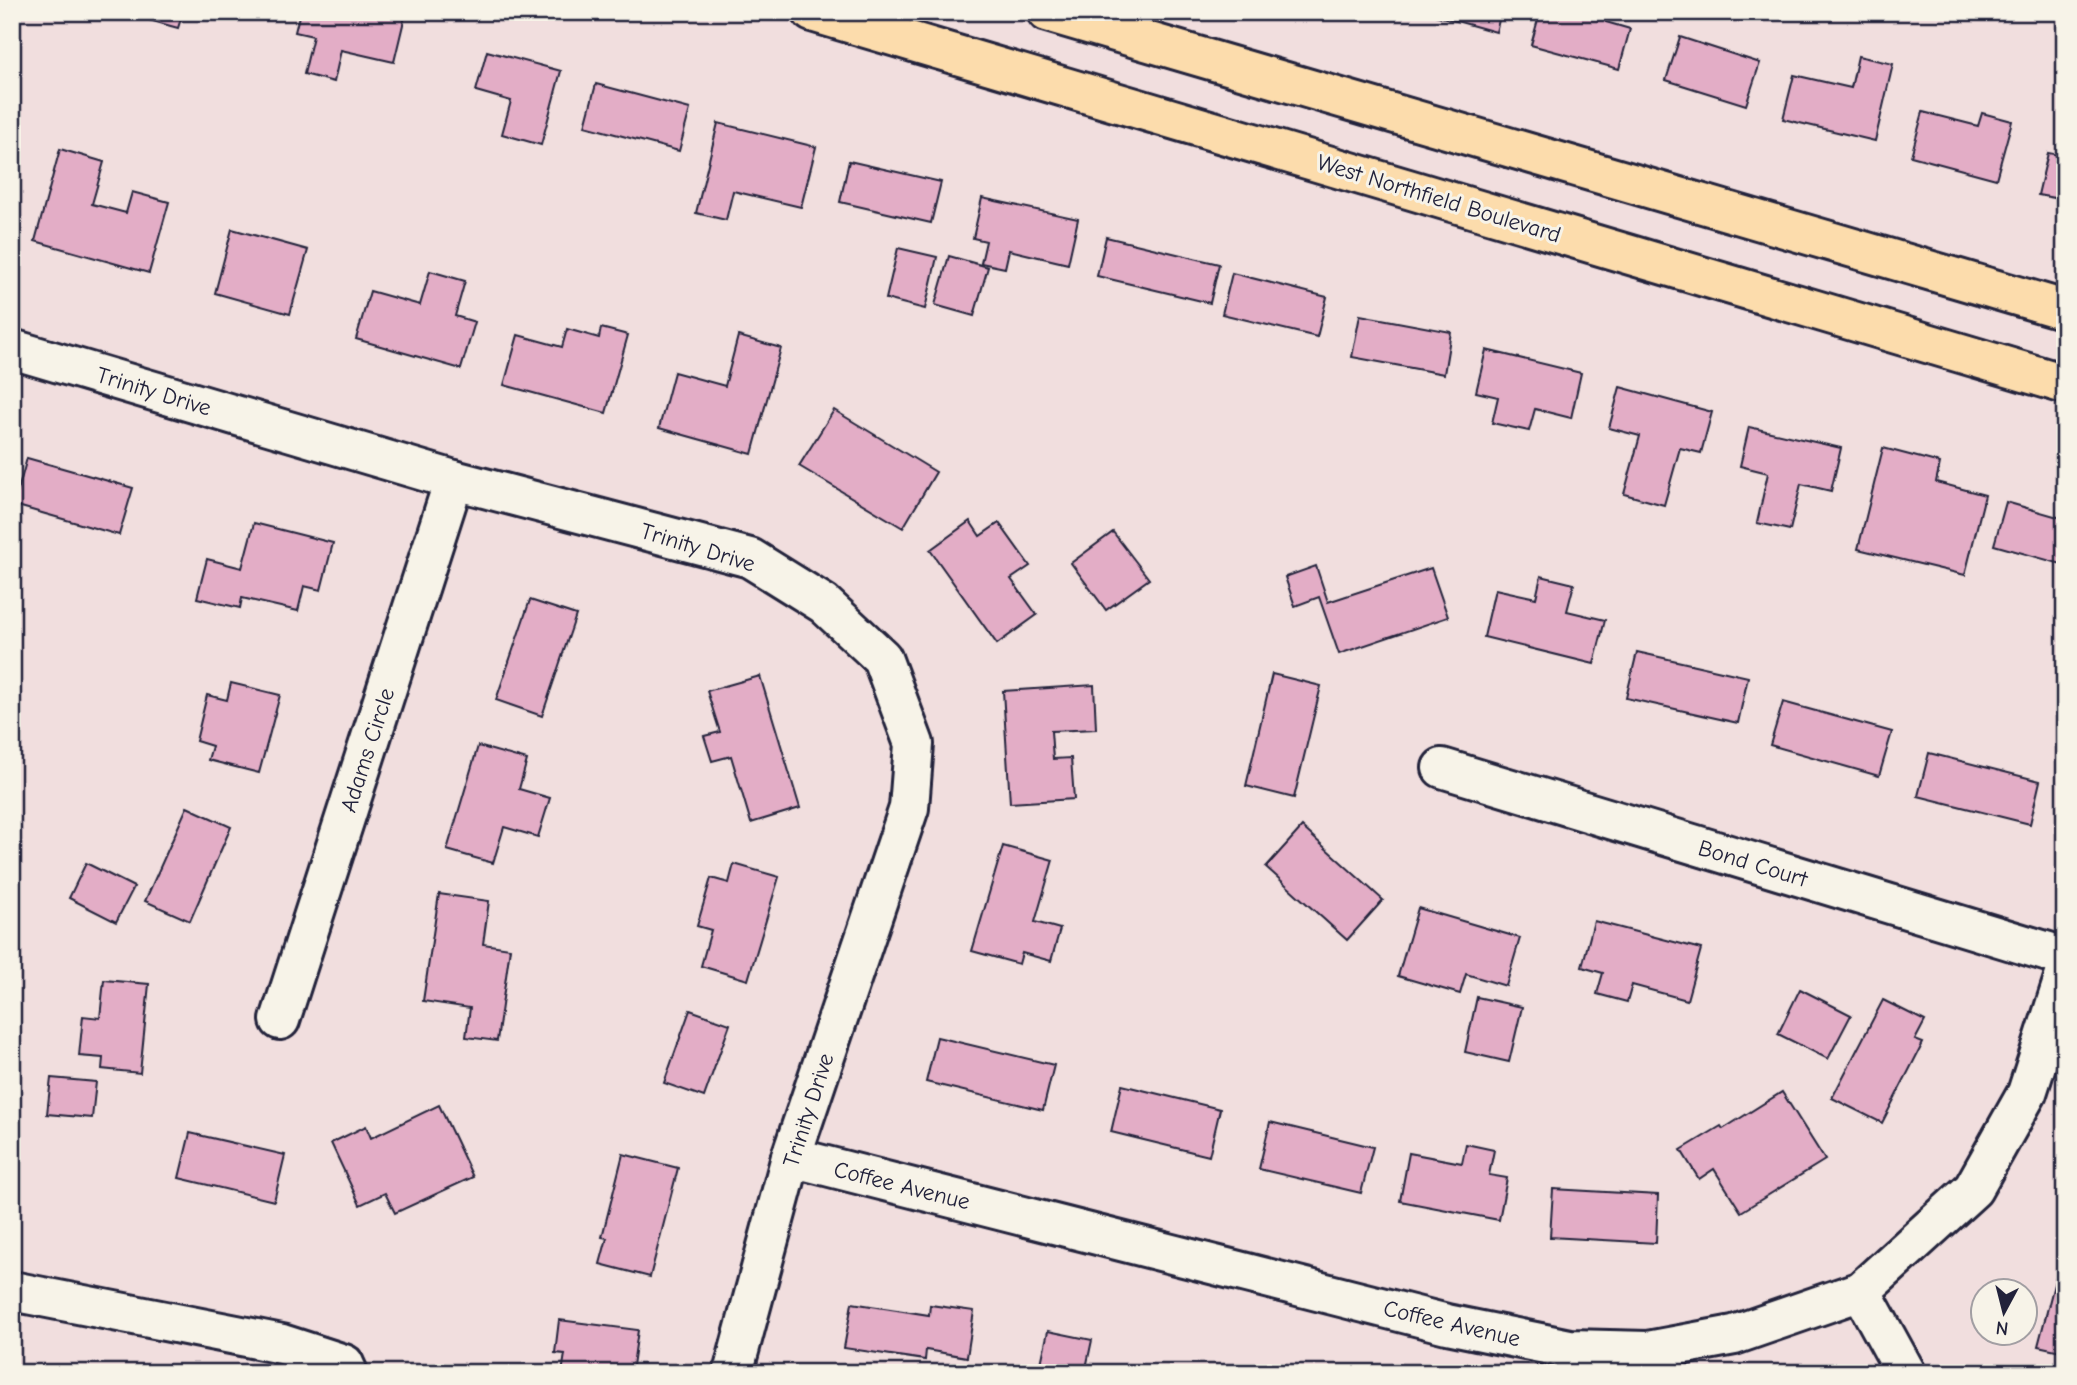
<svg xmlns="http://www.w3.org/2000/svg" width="2077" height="1385" font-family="'Comic Neue',sans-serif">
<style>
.building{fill:#e3adc6;stroke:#22223b;stroke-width:2}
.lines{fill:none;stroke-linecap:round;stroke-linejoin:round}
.minor-casing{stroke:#22223b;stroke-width:44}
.major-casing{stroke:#22223b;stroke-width:44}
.minor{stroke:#f7f3e8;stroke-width:38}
.major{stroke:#fcdcac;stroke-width:38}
.labels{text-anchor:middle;stroke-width:6;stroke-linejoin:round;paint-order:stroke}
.street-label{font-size:23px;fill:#22223b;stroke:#f7f3e8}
</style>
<rect width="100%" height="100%" fill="#f1dede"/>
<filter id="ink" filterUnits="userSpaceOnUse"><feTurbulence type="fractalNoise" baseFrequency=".0143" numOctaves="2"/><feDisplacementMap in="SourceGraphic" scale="14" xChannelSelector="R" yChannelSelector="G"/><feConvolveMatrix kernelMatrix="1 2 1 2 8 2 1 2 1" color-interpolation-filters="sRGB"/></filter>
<g filter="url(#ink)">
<g class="building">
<polygon points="151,12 183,12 178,28 149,20"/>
<polygon points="300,12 406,12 394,62 341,50 334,82 304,74 313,36 295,32"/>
<polygon points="1424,12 1501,12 1496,32"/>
<polygon points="1540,12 1609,12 1606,22 1630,29 1619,69 1531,45"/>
<polygon points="1680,37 1760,63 1746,105 1666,80"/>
<polygon points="487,51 561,71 541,145 502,134 511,101 476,91"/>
<polygon points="1858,56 1893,64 1875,141 1783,119 1794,75 1851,88"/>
<polygon points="596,84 690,109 679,151 585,126"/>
<polygon points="1923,112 1978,126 1982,113 2012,121 1996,179 1911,156"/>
<polygon points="718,123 816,147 801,207 733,191 726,220 696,213"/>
<polygon points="60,149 104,162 92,204 126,213 132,192 169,202 149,273 35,241"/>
<polygon points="2048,153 2065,156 2065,200 2038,195"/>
<polygon points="849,161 941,182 931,223 840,202"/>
<polygon points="982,198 1078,219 1068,264 1009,250 1005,268 981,263 986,241 973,238"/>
<polygon points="232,229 308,250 290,314 215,293"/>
<polygon points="1106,237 1219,264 1210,303 1097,276"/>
<polygon points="898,248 937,257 925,309 886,299"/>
<polygon points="949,256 988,267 974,316 935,305"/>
<polygon points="430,271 465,281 455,316 475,322 461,369 356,339 370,291 420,305"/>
<polygon points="1232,273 1327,297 1317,337 1222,314"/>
<polygon points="1360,315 1451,332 1444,374 1352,357"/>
<polygon points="601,328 628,335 606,413 504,385 518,335 562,347 567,329 599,338"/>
<polygon points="738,336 781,348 752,454 659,428 674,372 725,386"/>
<polygon points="1486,350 1581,373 1571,418 1535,409 1529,431 1492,423 1498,397 1476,392"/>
<polygon points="1620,387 1712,412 1701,453 1680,448 1664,505 1624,494 1640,436 1609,428"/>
<polygon points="834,410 936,472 903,528 799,466"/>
<polygon points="1749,427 1841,448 1831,491 1801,484 1790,530 1757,523 1768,473 1740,466"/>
<polygon points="1883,448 1940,463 1936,482 1985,495 1965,575 1858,549"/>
<polygon points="27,458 133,488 119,535 14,505"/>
<polygon points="2006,502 2065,519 2065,565 1994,545"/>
<polygon points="970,521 980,536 999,523 1030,566 1011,579 1037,615 997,644 930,550"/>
<polygon points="254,523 333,543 321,590 304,586 298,611 242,598 240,608 197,598 207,559 242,568"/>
<polygon points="1113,532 1149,579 1106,610 1071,563"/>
<polygon points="1316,566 1328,602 1431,568 1448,617 1339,654 1319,597 1295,606 1285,577"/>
<polygon points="1541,576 1574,584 1567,611 1605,620 1594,664 1484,637 1495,589 1536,598"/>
<polygon points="530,600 576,615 542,716 496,700"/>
<polygon points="1637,652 1748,677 1738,723 1626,698"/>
<polygon points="1272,674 1321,686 1294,798 1246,786"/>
<polygon points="760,676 800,808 751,823 731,756 712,761 704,736 720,732 707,691"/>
<polygon points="231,683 280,695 259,773 208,760 212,746 196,741 207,695 227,700"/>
<polygon points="1094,685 1096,729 1051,731 1053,759 1071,758 1074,799 1010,803 1003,691"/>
<polygon points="1783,702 1892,732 1879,776 1770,745"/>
<polygon points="478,746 527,760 519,789 550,798 538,837 504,827 493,863 447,850"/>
<polygon points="1929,753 2040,781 2030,824 1918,796"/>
<polygon points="187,807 231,827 190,921 145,901"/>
<polygon points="1302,827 1383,900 1347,940 1266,867"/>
<polygon points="1003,846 1053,860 1035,922 1060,929 1051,961 1022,953 1019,964 972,951"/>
<polygon points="86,863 134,887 116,922 69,898"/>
<polygon points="734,864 779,877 748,980 701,966 711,930 697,926 711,878 729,883"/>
<polygon points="439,894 489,901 483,944 510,948 497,1041 466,1037 470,1008 423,1001"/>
<polygon points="1418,908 1520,938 1506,986 1466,974 1460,994 1398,976"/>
<polygon points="1594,921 1701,949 1687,1000 1632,985 1627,1002 1597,994 1603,973 1582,967"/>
<polygon points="104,980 149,984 140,1073 102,1069 103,1058 79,1056 83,1016 100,1018"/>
<polygon points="1800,989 1851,1015 1828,1059 1778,1034"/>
<polygon points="1477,997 1522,1007 1509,1062 1465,1052"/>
<polygon points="1883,1000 1925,1021 1915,1040 1923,1043 1882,1123 1832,1098"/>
<polygon points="690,1010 730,1024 704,1097 664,1083"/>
<polygon points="937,1037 1054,1065 1043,1110 926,1082"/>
<polygon points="51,1078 96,1082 92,1118 47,1114"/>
<polygon points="1122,1085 1220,1109 1209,1156 1111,1132"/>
<polygon points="1782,1092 1825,1160 1741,1212 1714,1169 1699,1179 1681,1150 1721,1126 1723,1129"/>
<polygon points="439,1105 473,1177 395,1213 385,1193 360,1205 331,1143 366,1126 371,1138"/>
<polygon points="1270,1122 1373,1147 1361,1193 1259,1169"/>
<polygon points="190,1133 285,1155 274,1201 179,1178"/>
<polygon points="1466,1144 1494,1150 1489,1175 1507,1178 1499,1220 1400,1201 1409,1153 1462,1163"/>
<polygon points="623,1154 678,1168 650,1277 600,1264 607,1238 602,1237"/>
<polygon points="1553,1189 1658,1195 1656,1243 1550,1237"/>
<polygon points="2065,1242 2065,1352 2038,1346"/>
<polygon points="852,1303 929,1315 930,1305 974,1311 967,1357 926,1350 925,1360 844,1348"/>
<polygon points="559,1320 638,1330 632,1373 562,1373 565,1354 555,1353"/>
<polygon points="1048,1331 1092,1340 1085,1373 1039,1373"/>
</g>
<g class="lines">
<g class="minor-casing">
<g id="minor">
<polyline points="12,349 454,480 750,558 824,604 882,658 914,744 909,808 791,1157 733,1373"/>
<polyline points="1442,768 2065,957"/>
<polyline points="280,1020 454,480"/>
<polyline points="791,1157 1447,1324 1570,1349 1648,1351 1734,1335 1861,1291 1973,1189 2027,1093 2065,975"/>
<polyline points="12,1291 282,1344 344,1364 348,1373"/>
<polyline points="1861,1291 1906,1373"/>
</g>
</g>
<g class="major-casing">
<g id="major">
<polyline points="812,12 2065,384"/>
<polyline points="1047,12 2065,310"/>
</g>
</g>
<use href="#minor" class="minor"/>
<use href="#major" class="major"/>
</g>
</g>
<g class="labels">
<g class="street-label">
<text transform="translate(1439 198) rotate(17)" y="8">West Northfield Boulevard</text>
<text transform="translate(154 391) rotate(17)" y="8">Trinity Drive</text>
<text transform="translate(698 547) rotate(17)" y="8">Trinity Drive</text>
<text transform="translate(367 750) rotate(-72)" y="8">Adams Circle</text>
<text transform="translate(1753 863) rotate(17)" y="8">Bond Court</text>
<text transform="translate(808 1110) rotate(-72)" y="8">Trinity Drive</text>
<text transform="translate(902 1185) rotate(14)" y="8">Coffee Avenue</text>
<text transform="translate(1452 1323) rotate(13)" y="8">Coffee Avenue</text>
</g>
</g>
<rect width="2077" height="1385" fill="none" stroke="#f7f3e8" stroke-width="42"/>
<rect x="21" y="21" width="2035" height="1343" fill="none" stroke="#22223b" stroke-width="2.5" filter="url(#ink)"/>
<g transform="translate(2004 1312) rotate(187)"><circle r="33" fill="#f7f3e8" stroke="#a29fa3" stroke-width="2"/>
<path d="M0-5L12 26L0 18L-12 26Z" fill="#22223b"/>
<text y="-10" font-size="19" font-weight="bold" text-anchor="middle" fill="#22223b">N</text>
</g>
</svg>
